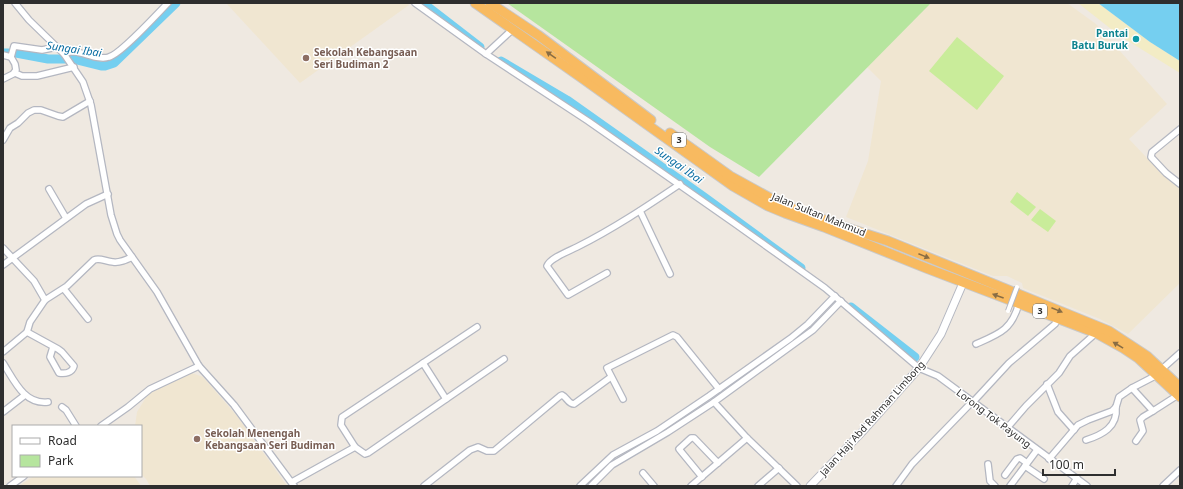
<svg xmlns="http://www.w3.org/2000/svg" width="1183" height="489" font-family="'Noto Sans',sans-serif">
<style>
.education{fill:#f0e6d1}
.green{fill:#b6e59e}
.sand{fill:#f3ecc5}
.pitch{fill:#c9ec9a}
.water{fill:#75cff0}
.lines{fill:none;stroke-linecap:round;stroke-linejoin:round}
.river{stroke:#75cff0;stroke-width:9}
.minor-casing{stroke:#b4b7c1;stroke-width:8}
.tertiary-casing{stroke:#b4b7c1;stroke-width:9}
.trunk-casing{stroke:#c9c9c9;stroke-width:11}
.minor{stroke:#fff;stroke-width:5.5}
.tertiary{stroke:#fff;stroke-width:7}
.trunk{stroke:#f8ba60;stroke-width:9}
.pedestrian-bridge-casing{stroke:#b4b7c1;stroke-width:6;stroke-linecap:butt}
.pedestrian-bridge{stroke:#fff;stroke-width:4}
.oneway{fill:#896d44}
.culture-dot{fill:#0f9aa8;stroke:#fff;stroke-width:1.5}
.education-dot{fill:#8d6e63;stroke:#fff;stroke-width:1.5}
.labels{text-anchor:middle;stroke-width:3;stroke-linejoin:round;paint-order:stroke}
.shield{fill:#fff;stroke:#6d6d6d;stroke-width:1}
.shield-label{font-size:9px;font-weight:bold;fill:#2e2e2e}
.culture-label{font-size:10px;font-weight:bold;fill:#0d838f;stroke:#fff;text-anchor:end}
.education-label{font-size:10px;font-weight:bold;fill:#785e54;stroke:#fff;text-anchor:start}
.street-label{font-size:10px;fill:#2e2e2e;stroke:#fff}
.water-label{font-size:11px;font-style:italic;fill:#0d6fa3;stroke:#fff}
</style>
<rect width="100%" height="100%" fill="#efe9e1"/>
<g class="education">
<polygon points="226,3 407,3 409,5 300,83"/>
<polygon points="931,3 1067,3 1096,24 1167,104 1129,139 1164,176 1180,188 1180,283 1128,334 1100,319 1023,288 1022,283 1007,276 993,276 846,217 868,161 881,81 867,67"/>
<polygon points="192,373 203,377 237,416 287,486 150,486 146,479 141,474 141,426 135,426 137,412 148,394"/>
<polygon points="34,476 134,476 141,486 19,486"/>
</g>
<polygon class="green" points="507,3 931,3 759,177 710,147"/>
<polygon class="sand" points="1078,3 1098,3 1150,42 1180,61 1180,73 1120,36"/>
<g class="pitch">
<polygon points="957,37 1004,76 977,110 929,71"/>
<polygon points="1017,192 1036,207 1028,216 1010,202"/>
<polygon points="1040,209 1056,221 1048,232 1031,220"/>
</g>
<polygon class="water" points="1098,3 1180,3 1180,61 1150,42"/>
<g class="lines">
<g class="river">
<polyline points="423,3 480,47"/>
<polyline points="3,53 8,53"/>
<polyline points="16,53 48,59 73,59 101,66 105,66 114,63 176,3"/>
<polyline points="501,61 567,100 704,197 801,268"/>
<polyline points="851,307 915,357"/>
</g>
<g class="minor-casing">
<g id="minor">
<polyline points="15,3 29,20 64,54 83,82 91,105 111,215 117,234 120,240 157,292 199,366 234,405 294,486"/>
<polyline points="415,3 486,54 513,29"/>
<path d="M64,54C75,46 96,62 109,57C121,54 157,14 168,3"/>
<polyline points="486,54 588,121 734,223 825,288 919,368 938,376 1087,486"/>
<polyline points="3,55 11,57 15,64 16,70 13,74 3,79"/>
<polyline points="11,57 14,46 42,50 57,47"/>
<polyline points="15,73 22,76 37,76 74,67"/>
<polyline points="1180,129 1152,152 1151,157 1166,173 1180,184"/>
<polyline points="3,140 10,128 18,123 28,113 34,110 41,110 58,116 63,117 90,101"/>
<polyline points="49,189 66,218"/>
<polyline points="640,211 670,274"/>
<polyline points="3,248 34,281 45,300"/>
<polyline points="3,265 86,204 108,194"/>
<path d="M607,273L568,295L547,266C550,258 569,251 577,247C613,229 646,207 680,184"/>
<polyline points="64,289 88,319"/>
<polyline points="477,327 342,417 341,425 355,447 365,454 368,453 504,359"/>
<path d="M27,332L58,349L62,352L74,366C72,373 65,374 59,373L50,357L53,347"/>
<path d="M976,344C999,334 1012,330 1019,303"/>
<path d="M3,352L27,332L30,322L45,300L67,286L94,260C100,257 106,262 113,262C120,263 126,260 132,257"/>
<path d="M3,363C14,380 24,405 48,402"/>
<polyline points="423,363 446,399"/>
<polyline points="1162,369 1180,353"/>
<polyline points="1047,384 1058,412 1074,430"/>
<polyline points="1132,388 1157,375"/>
<polyline points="623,399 607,368 673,335 677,337 719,389"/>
<polyline points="714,402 747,438 797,486"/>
<polyline points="973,402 1009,363 1055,324 1058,318"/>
<polyline points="62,407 66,410 76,426"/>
<polyline points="3,412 25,395"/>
<polyline points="101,426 128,407 150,389 199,366"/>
<polyline points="1007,428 1026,406 1059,373 1070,356 1096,333"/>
<path d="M1086,440C1102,435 1118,427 1116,407"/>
<polyline points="1136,441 1143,431 1140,420 1143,417 1153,411"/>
<polyline points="1049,459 1078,425 1088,420 1112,411 1116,407 1119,397 1132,388 1153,411 1178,395"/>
<polyline points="988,464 990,481 995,486"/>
<polyline points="1025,466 1044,479"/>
<polyline points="643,473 654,486"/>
<polyline points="1005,475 1017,459 1020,458 1027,463"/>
<polyline points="702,477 679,449 691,438 694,438 718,463"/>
<polyline points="292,482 355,447"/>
<polyline points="10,486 24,476"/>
<path d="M424,486L470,450L478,447L487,451H494L560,396L562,395C567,397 568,404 574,404L611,377"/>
<polyline points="580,486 613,455 657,431 709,396 791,338 808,324 835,296"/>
<polyline points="591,486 612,465 668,432 714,402 813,330 841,301"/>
<polyline points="691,486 747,438"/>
<polyline points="758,486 779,468"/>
<polyline points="896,486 912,464 972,402"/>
<polyline points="1010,486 1037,450"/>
<polyline points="1072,486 1077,478"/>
<polyline points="1163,486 1180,470"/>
</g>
</g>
<g class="tertiary-casing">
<polyline id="tertiary" points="810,486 862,432 919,368 941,334 963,283"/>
</g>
<g class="trunk-casing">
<g id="trunk">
<polyline points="475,3 582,78 733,186 768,206 785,213 824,227 926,268 1096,333 1123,348 1138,358 1180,397"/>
<polyline points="490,3 538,35 651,120"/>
<polyline points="670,133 730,176 781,204 838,225 888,241 1109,331 1147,356 1180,387"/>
</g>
</g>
<use href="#minor" class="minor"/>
<use href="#tertiary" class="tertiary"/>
<use href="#trunk" class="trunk"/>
<g class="pedestrian-bridge-casing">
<polyline id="pedestrian-bridge" points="1008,311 1017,287"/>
</g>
<use href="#pedestrian-bridge" class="pedestrian-bridge"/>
</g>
<defs><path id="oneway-solid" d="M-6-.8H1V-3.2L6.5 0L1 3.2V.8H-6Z"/></defs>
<g class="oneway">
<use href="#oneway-solid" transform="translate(551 55) rotate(-145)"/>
<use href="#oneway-solid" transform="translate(924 256) rotate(22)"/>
<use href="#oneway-solid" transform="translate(998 296) rotate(-160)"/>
<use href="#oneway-solid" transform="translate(1057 310) rotate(22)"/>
<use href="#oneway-solid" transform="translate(1118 345) rotate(-149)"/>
</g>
<circle class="culture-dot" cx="1136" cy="39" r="4"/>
<g class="education-dot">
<circle cx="306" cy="58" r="4"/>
<circle cx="197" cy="439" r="4"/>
</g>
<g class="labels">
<g class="shield">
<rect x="672" y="133" width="14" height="14" rx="3"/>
<rect x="1033" y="304" width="14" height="14" rx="3"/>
</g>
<g class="shield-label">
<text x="679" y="143">3</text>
<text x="1040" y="314">3</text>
</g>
<g class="culture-label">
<text x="1128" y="37">Pantai<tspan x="1128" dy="12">Batu Buruk</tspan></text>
</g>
<g class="education-label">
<text x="314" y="56">Sekolah Kebangsaan<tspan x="314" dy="12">Seri Budiman 2</tspan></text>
<text x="205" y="437">Sekolah Menengah<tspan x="205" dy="12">Kebangsaan Seri Budiman</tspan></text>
</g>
<g class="street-label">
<text transform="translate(819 214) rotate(22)" y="4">Jalan Sultan Mahmud</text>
<text transform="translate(872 418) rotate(-48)" y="4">Jalan Haji Abd Rahman Limbong</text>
<text transform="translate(994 418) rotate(37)" y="4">Lorong Tok Payung</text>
</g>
<g class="water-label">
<text transform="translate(74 49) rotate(8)" y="4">Sungai Ibai</text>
<text transform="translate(679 165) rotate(35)" y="4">Sungai Ibai</text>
</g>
</g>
<rect width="1183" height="489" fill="none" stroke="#2e2e2e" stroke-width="8"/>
<rect x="12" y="425" width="130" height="52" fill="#ffffff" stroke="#ababab"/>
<rect x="20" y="438" width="20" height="6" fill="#ffffff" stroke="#ababab"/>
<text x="48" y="445" font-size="12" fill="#2e2e2e">Road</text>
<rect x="20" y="455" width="20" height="12" fill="#b6e59e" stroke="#ababab"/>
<text x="48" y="465" font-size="12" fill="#2e2e2e">Park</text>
<path d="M1043 469v6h72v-6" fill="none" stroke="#2e2e2e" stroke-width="2"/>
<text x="1049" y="469" font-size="12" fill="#2e2e2e" stroke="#ffffff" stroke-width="3" paint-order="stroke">100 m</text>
</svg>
